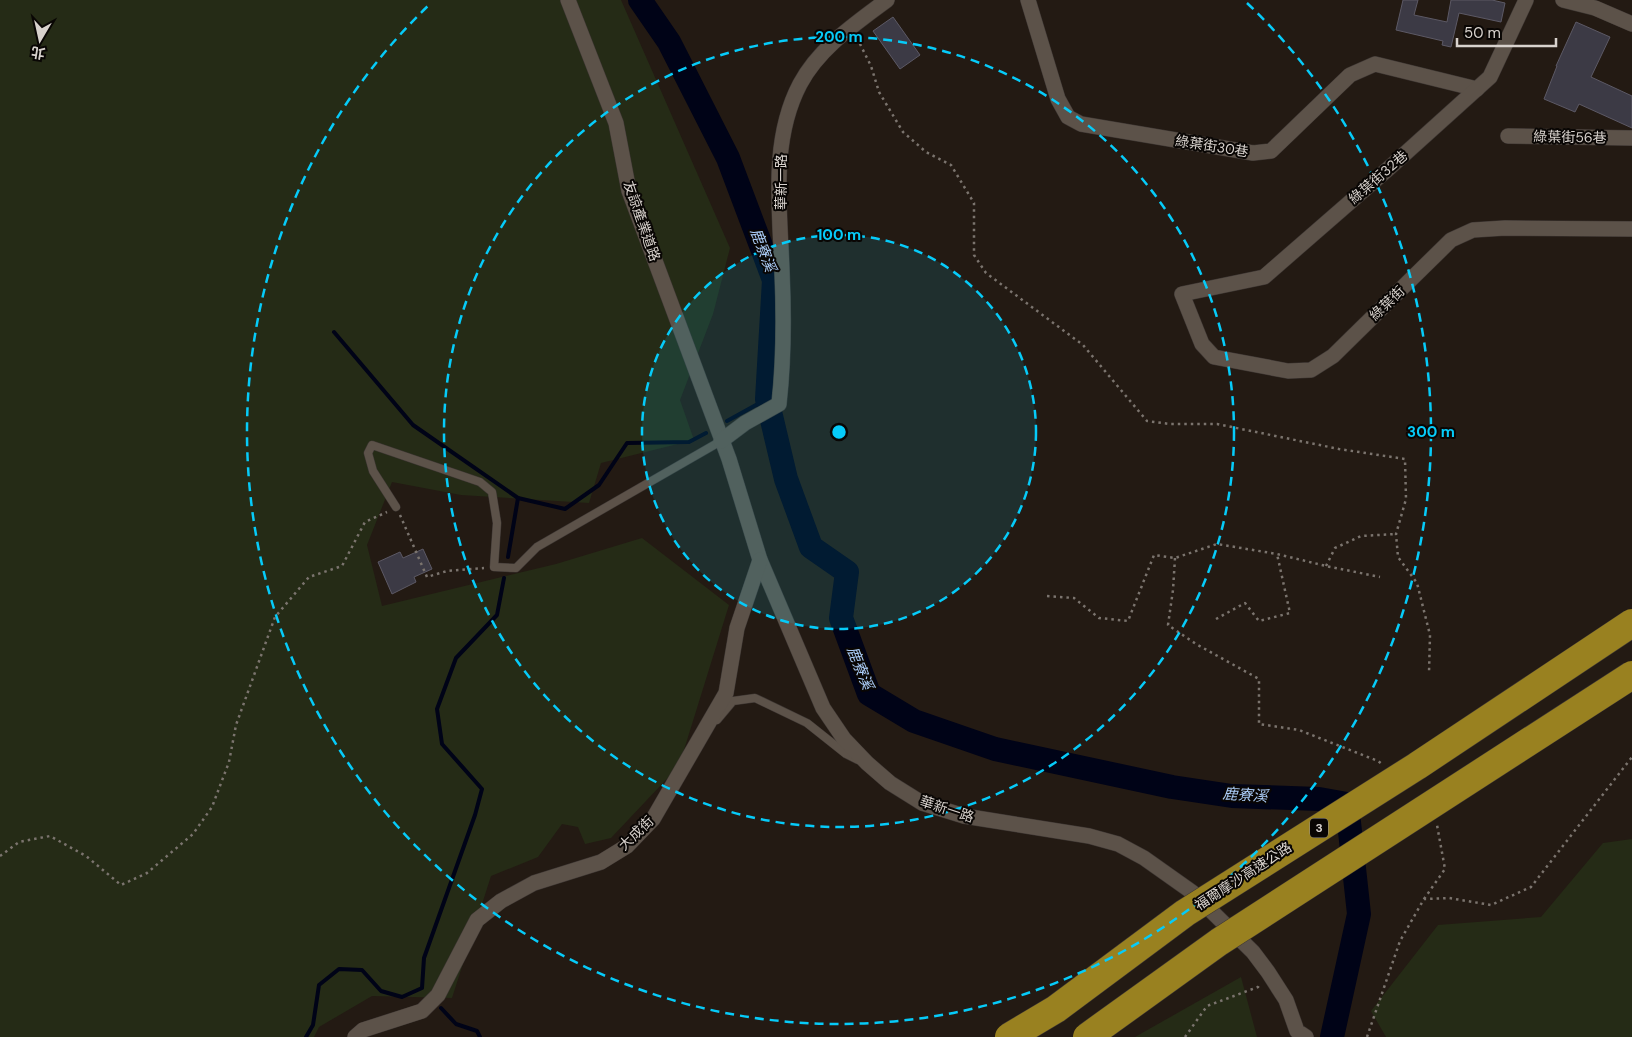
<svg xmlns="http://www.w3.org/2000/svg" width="1632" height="1037" font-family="'DM Sans','Noto Sans TC',sans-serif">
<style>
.green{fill:#252b16}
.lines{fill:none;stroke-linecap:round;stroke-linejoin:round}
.stream{stroke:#000317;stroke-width:4}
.river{stroke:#000317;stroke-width:24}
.building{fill:#3c3a45;stroke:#5c5965}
.service-casing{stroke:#3d3633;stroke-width:9}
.minor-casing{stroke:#3d3633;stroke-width:16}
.path{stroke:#7b746e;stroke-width:2.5;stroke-dasharray:2.5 4;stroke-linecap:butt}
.service{stroke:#5c5249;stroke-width:8}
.minor{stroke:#5c5249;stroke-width:15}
.motorway-bridge-casing{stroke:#3d3633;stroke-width:29;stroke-linecap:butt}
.motorway-bridge{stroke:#998120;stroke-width:28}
.ring{fill:none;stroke:#06cbf9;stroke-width:2.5;stroke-dasharray:9 6}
.labels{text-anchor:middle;stroke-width:4;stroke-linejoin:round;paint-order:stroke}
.shield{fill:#090604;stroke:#9a9591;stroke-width:1}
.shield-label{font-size:12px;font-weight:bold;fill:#d8d2cd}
.street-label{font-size:14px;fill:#d8d2cd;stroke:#090604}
.water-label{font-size:15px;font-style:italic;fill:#abccf7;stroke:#090604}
.centre{fill:#06cbf9;stroke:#090604;stroke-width:2.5}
.ring-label{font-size:15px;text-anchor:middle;font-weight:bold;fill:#06cbf9;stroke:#090604;stroke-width:4;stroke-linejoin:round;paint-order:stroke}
</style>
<rect width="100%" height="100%" fill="#231a13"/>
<g class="green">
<polygon points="0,0 621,0 730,248 713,314 680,400 694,440 601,463 589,503 461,495 392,482 367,545 382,606 556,564 642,538 729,605 679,766 611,838 585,844 578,827 562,824 538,857 491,876 452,998 372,996 319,1027 314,1037 0,1037"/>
<polygon points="1632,839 1632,1037 1386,1037 1371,1011 1438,925 1541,917 1603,843"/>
<polygon points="1241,977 1257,1037 1135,1037"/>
</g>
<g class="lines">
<g class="stream">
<polyline points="334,332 413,425 518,498"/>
<polyline points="727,421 767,399"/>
<polyline points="508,557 518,498 565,509 599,485 627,443 689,442 706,433"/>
<polyline points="441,1008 456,1024 477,1031 480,1037"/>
<polyline points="306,1037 313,1025 319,985 339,969 362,970 381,991 402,997 422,988 424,958 475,815 482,789 442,744 437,709 456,658 497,615 504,578"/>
</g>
<polyline class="river" points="640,0 669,42 728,158 774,280 767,399 786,479 811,547 847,572 841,618 869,694 914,721 995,749 1172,787 1232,796 1319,799 1347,804 1359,914 1332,1037"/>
</g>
<g class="building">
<polygon points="1403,0 1418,0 1414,15 1447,22 1451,0 1492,0 1505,3 1501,22 1459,13 1451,47 1442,45 1443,41 1396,30"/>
<polygon points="893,17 920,55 900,69 873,31"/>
<polygon points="1576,22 1610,37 1591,77 1632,96 1632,128 1579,104 1575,112 1544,99 1557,66 1556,66"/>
<polygon points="423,549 432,569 414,577 416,582 392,594 378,562 400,552 403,558"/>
</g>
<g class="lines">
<g class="service-casing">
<g id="service">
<polyline points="396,507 373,471 368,453 372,445 480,482 492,492 497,523 494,567 516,568 537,547 721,441"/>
<polyline points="717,720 733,701 755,698 807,723 846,754 858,760"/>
</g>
</g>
<g class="minor-casing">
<g id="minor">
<polyline points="568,0 616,123 629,191 729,459 760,560 823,708 844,739 867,763 890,783 922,803 964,816 1089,836 1118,844 1144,858 1192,892 1253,952 1268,972 1286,1000 1297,1031 1306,1037"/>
<polyline points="1028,0 1058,99 1068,117 1081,124 1253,153 1271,151 1350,75 1375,64 1477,89"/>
<polyline points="1526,0 1490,77 1388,169 1264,277 1182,294 1202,344 1214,357 1288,371 1311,370 1333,356 1451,240 1473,230 1505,228 1632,229"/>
<polyline points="1563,0 1595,8 1632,24"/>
<polyline points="1508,136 1632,138"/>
<path d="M721,441L745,423L779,404C784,359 784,315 782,271C780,209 770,141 800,84C819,48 855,24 887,0"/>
<polyline points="355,1037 363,1030 422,1011 438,995 477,920 501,901 534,883 601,862 627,846 653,819 726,693 737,628 760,560"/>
</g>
</g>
<g class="path">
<polyline points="857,38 871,66 879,92 903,132 926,152 951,165 974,203 974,255 986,273 1083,345 1147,421 1170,424 1217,424 1339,449 1405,459 1406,499 1396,534 1398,557 1417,583 1430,635 1429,673"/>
<polyline points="400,515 427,577 447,571 484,568"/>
<polyline points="1175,558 1173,590 1168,625 1196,644 1259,679 1259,724 1299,730 1378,761 1383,765"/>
<polyline points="1326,566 1335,548 1361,536 1396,534"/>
<polyline points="1047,596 1074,598 1099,618 1128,621 1154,555 1175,558 1217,544 1277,554 1326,566 1380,577"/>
<polyline points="1216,619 1245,603 1259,621 1290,613 1277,554"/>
<polyline points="0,856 19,842 50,836 86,856 121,885 147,873 193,834 212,807 229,762 236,725 275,617 309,577 342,566 365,522 387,512"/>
<polyline points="1424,899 1445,869 1437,825"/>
<polyline points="1185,1037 1207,1006 1258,987 1260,984"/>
<polyline points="1367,1037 1400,941 1424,899 1449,898 1491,905 1531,887 1632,757"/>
</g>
<use href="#service" class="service"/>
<use href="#minor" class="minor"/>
<g class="motorway-bridge-casing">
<g id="motorway-bridge">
<polyline points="1009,1037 1056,1009 1185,913 1417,766 1632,623"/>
<polyline points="1087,1037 1219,942 1632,675"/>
</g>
</g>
<use href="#motorway-bridge" class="motorway-bridge"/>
</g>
<circle cx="839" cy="432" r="197" fill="#06cbf9" fill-opacity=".12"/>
<g class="ring">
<circle cx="839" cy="432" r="197"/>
<circle cx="839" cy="432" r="395"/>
<path d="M1247 3A592 592 0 1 1 431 3"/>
</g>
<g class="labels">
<rect class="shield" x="1310" y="818.5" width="18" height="19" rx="4"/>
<g class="shield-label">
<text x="1319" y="832">3</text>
</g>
<g class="street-label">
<text transform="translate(1570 137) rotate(1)" y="5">綠葉街56巷</text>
<text transform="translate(1212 146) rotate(9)" y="5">綠葉街30巷</text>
<text transform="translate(1378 177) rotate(-41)" y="5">綠葉街32巷</text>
<text transform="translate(781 182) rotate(-90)" y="5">華新一路</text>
<text transform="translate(642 221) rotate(71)" y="5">友諒產業道路</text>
<text transform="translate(1387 303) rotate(-44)" y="5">綠葉街</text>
<text transform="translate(947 809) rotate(18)" y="5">華新一路</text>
<text transform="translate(636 833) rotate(-44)" y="5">大成街</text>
<text transform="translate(1243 876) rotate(-33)" y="5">福爾摩沙高速公路</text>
</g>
<g class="water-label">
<text transform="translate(763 250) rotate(69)" y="5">鹿寮溪</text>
<text transform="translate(860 668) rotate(68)" y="5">鹿寮溪</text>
<text transform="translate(1245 795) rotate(4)" y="5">鹿寮溪</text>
</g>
</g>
<circle cx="839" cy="432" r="8" class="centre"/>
<g class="ring-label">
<text x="839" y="42">200 m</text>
<text x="839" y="240">100 m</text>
<text x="1431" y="437">300 m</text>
</g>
<g transform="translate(40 40) rotate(189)" stroke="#090604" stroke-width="4" paint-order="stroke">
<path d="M0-4L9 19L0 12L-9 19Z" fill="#d8d2cd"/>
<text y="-8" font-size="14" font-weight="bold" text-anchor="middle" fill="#d8d2cd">北</text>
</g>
<path d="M1457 38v8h99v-8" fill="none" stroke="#d8d2cd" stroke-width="2.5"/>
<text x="1464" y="38" font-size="15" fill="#d8d2cd" stroke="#090604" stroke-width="4" paint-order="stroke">50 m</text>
</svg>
